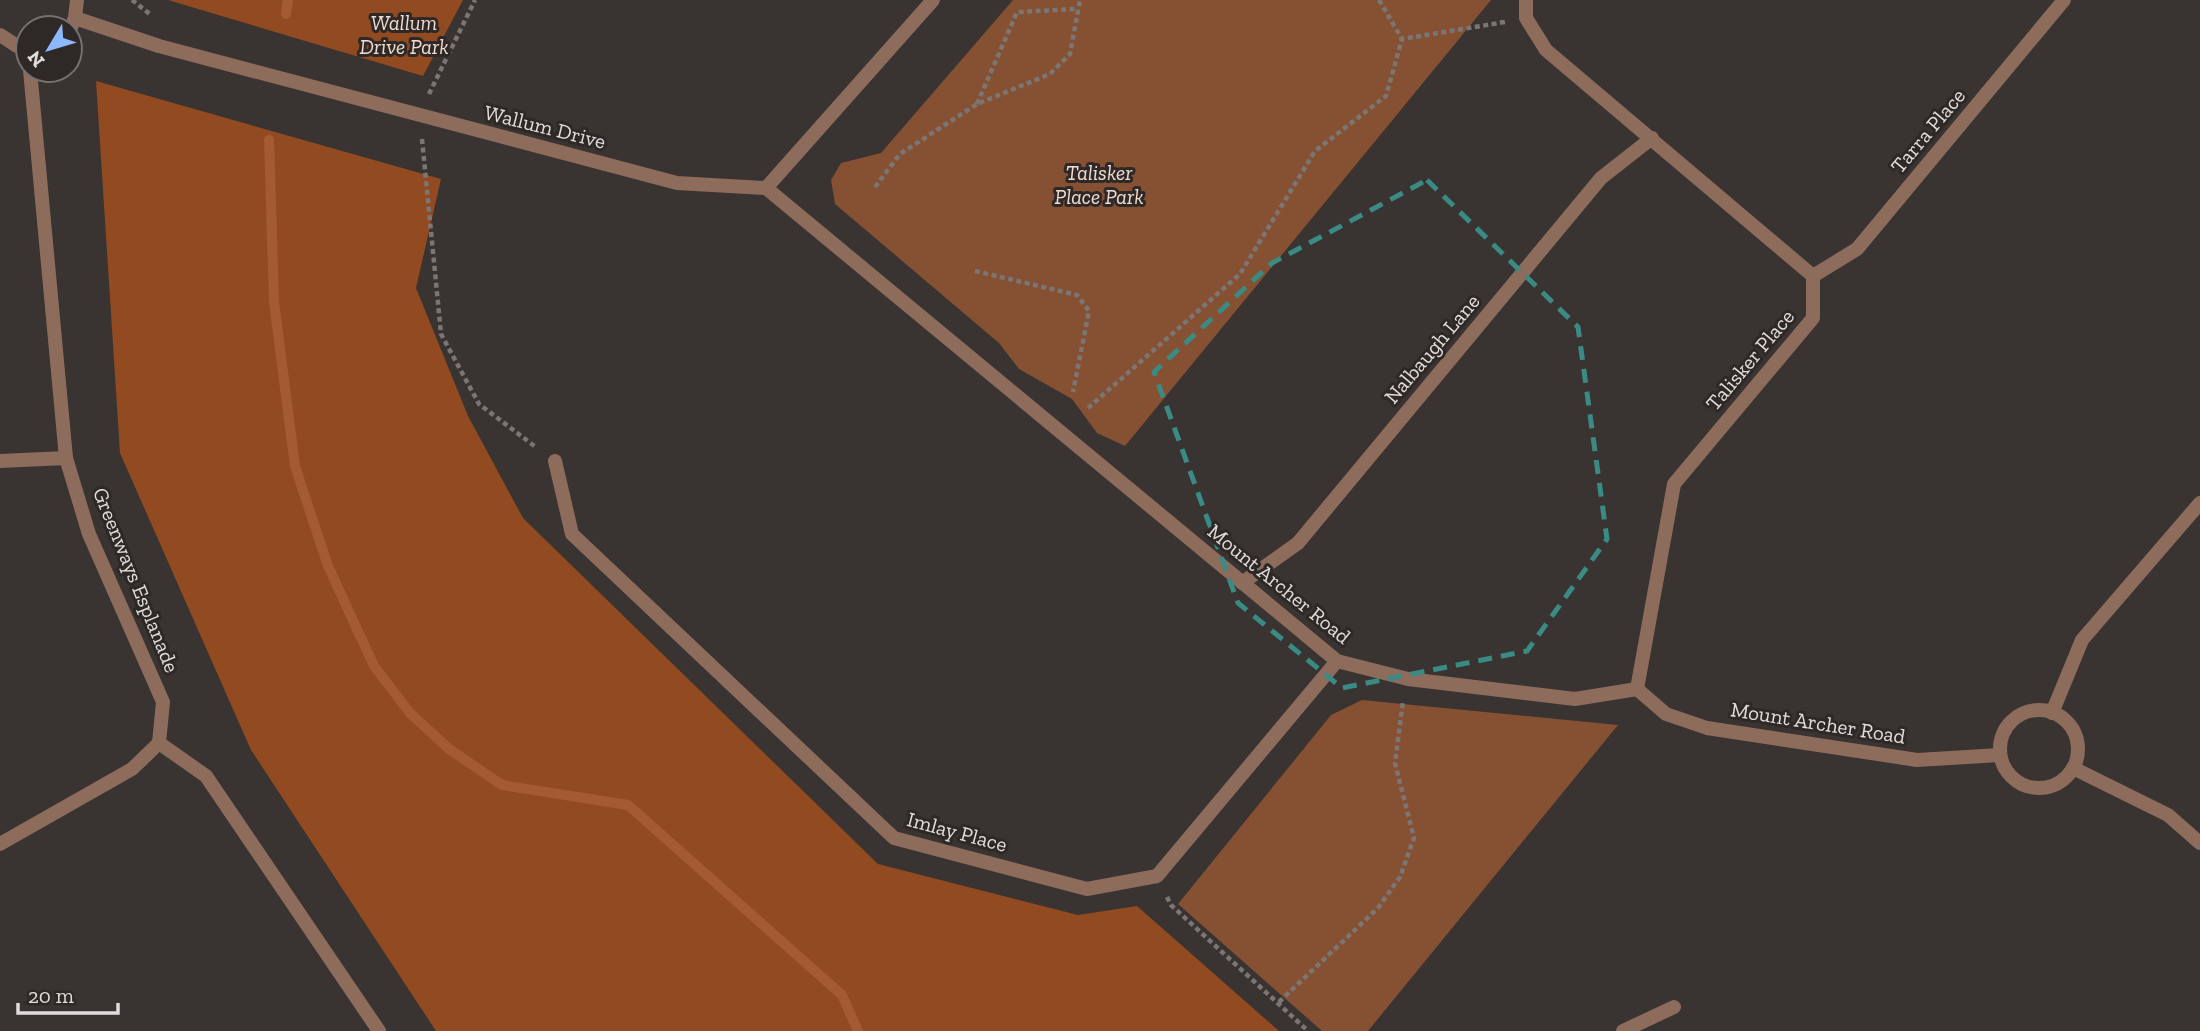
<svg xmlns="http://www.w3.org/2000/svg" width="2200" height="1031" font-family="'Zilla Slab',serif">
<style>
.green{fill:#865033}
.forest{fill:#924b21}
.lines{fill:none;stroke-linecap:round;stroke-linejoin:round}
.stream{stroke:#a45b32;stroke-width:10}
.path{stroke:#7b7674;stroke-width:4.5;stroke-dasharray:5 3.5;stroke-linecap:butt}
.service{stroke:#8d6c5b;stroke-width:14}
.minor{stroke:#8d6c5b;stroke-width:14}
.tertiary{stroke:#8d6c5b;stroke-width:14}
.marked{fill:none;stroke:#398b84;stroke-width:5;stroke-dasharray:14 9;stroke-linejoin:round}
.labels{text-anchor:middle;stroke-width:6;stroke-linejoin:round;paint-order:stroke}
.park-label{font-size:21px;font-style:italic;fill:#f2dcd2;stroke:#2e2927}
.street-label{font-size:21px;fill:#e0dddb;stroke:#2e2927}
</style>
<rect width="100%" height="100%" fill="#393331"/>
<g class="green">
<polygon points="1013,0 1491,0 1125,446 1097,433 1072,399 1019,369 999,343 835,204 831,180 841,163 881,153"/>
<polygon points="1362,700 1618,725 1368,1031 1322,1031 1178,904 1331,715"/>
</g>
<g class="forest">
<polygon points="168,0 463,0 423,76"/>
<polygon points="96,81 441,179 416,288 468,416 523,518 878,864 1078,915 1137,906 1279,1031 436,1031 251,750 120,453"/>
</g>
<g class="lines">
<g class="stream">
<polyline points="286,14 288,0"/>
<polyline points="269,140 274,302 295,466 328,566 374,666 410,713 449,749 502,785 628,805 842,995 858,1031"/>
</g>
<g class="path">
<polyline points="132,0 151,15"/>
<polyline points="1379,0 1402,39"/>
<polyline points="429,94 475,0"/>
<polyline points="977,104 1017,12 1077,9"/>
<polyline points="422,139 441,334 479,404 537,448"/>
<polyline points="875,187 900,154 977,104 1050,74 1070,54 1080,0"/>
<polyline points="975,271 1077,295 1089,311 1073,392"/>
<polyline points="1088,408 1240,274 1315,151 1386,96 1402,39 1505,22"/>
<polyline points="1167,897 1171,905 1308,1031"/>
<polyline points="1279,1002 1378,908 1400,877 1414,838 1395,763 1403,701"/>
</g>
<polyline class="service" points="1242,583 1298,543 1601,178 1652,138"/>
<g class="minor">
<polyline points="1526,0 1526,18 1546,50 1813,276 1813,318 1674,484 1637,689"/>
<polyline points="75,18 159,46 677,183 766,188 933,0"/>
<polyline points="766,188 1337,661 1408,679 1575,699 1637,689 1666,714 1707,728 1917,760 2000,755"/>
<polyline points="1813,276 1857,249 2064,0"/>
<polyline points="0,461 66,458"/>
<polyline points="555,461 572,534 894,838 1087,889 1157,876 1337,661"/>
<circle cx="2039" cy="749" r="39"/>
<polyline points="2052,713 2082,640 2200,503"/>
<polyline points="2073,768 2168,815 2200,843"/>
<polyline points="1623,1031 1674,1007"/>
</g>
<g class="tertiary">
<polyline points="70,30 75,18 77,0"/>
<polyline points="0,35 17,46 28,49"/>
<polyline points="30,70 66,458 89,534 163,702 159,743 206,776 379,1031"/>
<polyline points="0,844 132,769 159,743"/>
</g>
</g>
<path class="marked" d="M1427,180L1578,327L1607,539L1527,651L1342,688L1238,603L1154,372L1272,263Z"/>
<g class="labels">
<g class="park-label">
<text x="404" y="30">Wallum<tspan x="404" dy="24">Drive Park</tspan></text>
<text x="1099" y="180">Talisker<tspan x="1099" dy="24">Place Park</tspan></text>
</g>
<g class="street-label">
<text transform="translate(545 127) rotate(14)" y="7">Wallum Drive</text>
<text transform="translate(1928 131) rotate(-50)" y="7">Tarra Place</text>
<text transform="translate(1432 349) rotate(-50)" y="7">Nalbaugh Lane</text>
<text transform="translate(1750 360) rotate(-50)" y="7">Talisker Place</text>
<text transform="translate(136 580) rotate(68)" y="7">Greenways Esplanade</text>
<text transform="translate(1279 584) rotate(39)" y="7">Mount Archer Road</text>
<text transform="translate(1818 723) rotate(9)" y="7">Mount Archer Road</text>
<text transform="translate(957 832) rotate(15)" y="7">Imlay Place</text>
</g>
</g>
<g transform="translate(49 49) rotate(232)"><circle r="33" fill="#2e2927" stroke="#75716f" stroke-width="2"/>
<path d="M0-5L12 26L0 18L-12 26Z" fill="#8cb9fc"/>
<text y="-10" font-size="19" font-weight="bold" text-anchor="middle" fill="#e0dddb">N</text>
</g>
<path d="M18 1003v10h100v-10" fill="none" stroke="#e0dddb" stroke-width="3.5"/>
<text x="28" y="1003" font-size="21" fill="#e0dddb" stroke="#2e2927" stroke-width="5" paint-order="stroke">20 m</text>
</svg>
